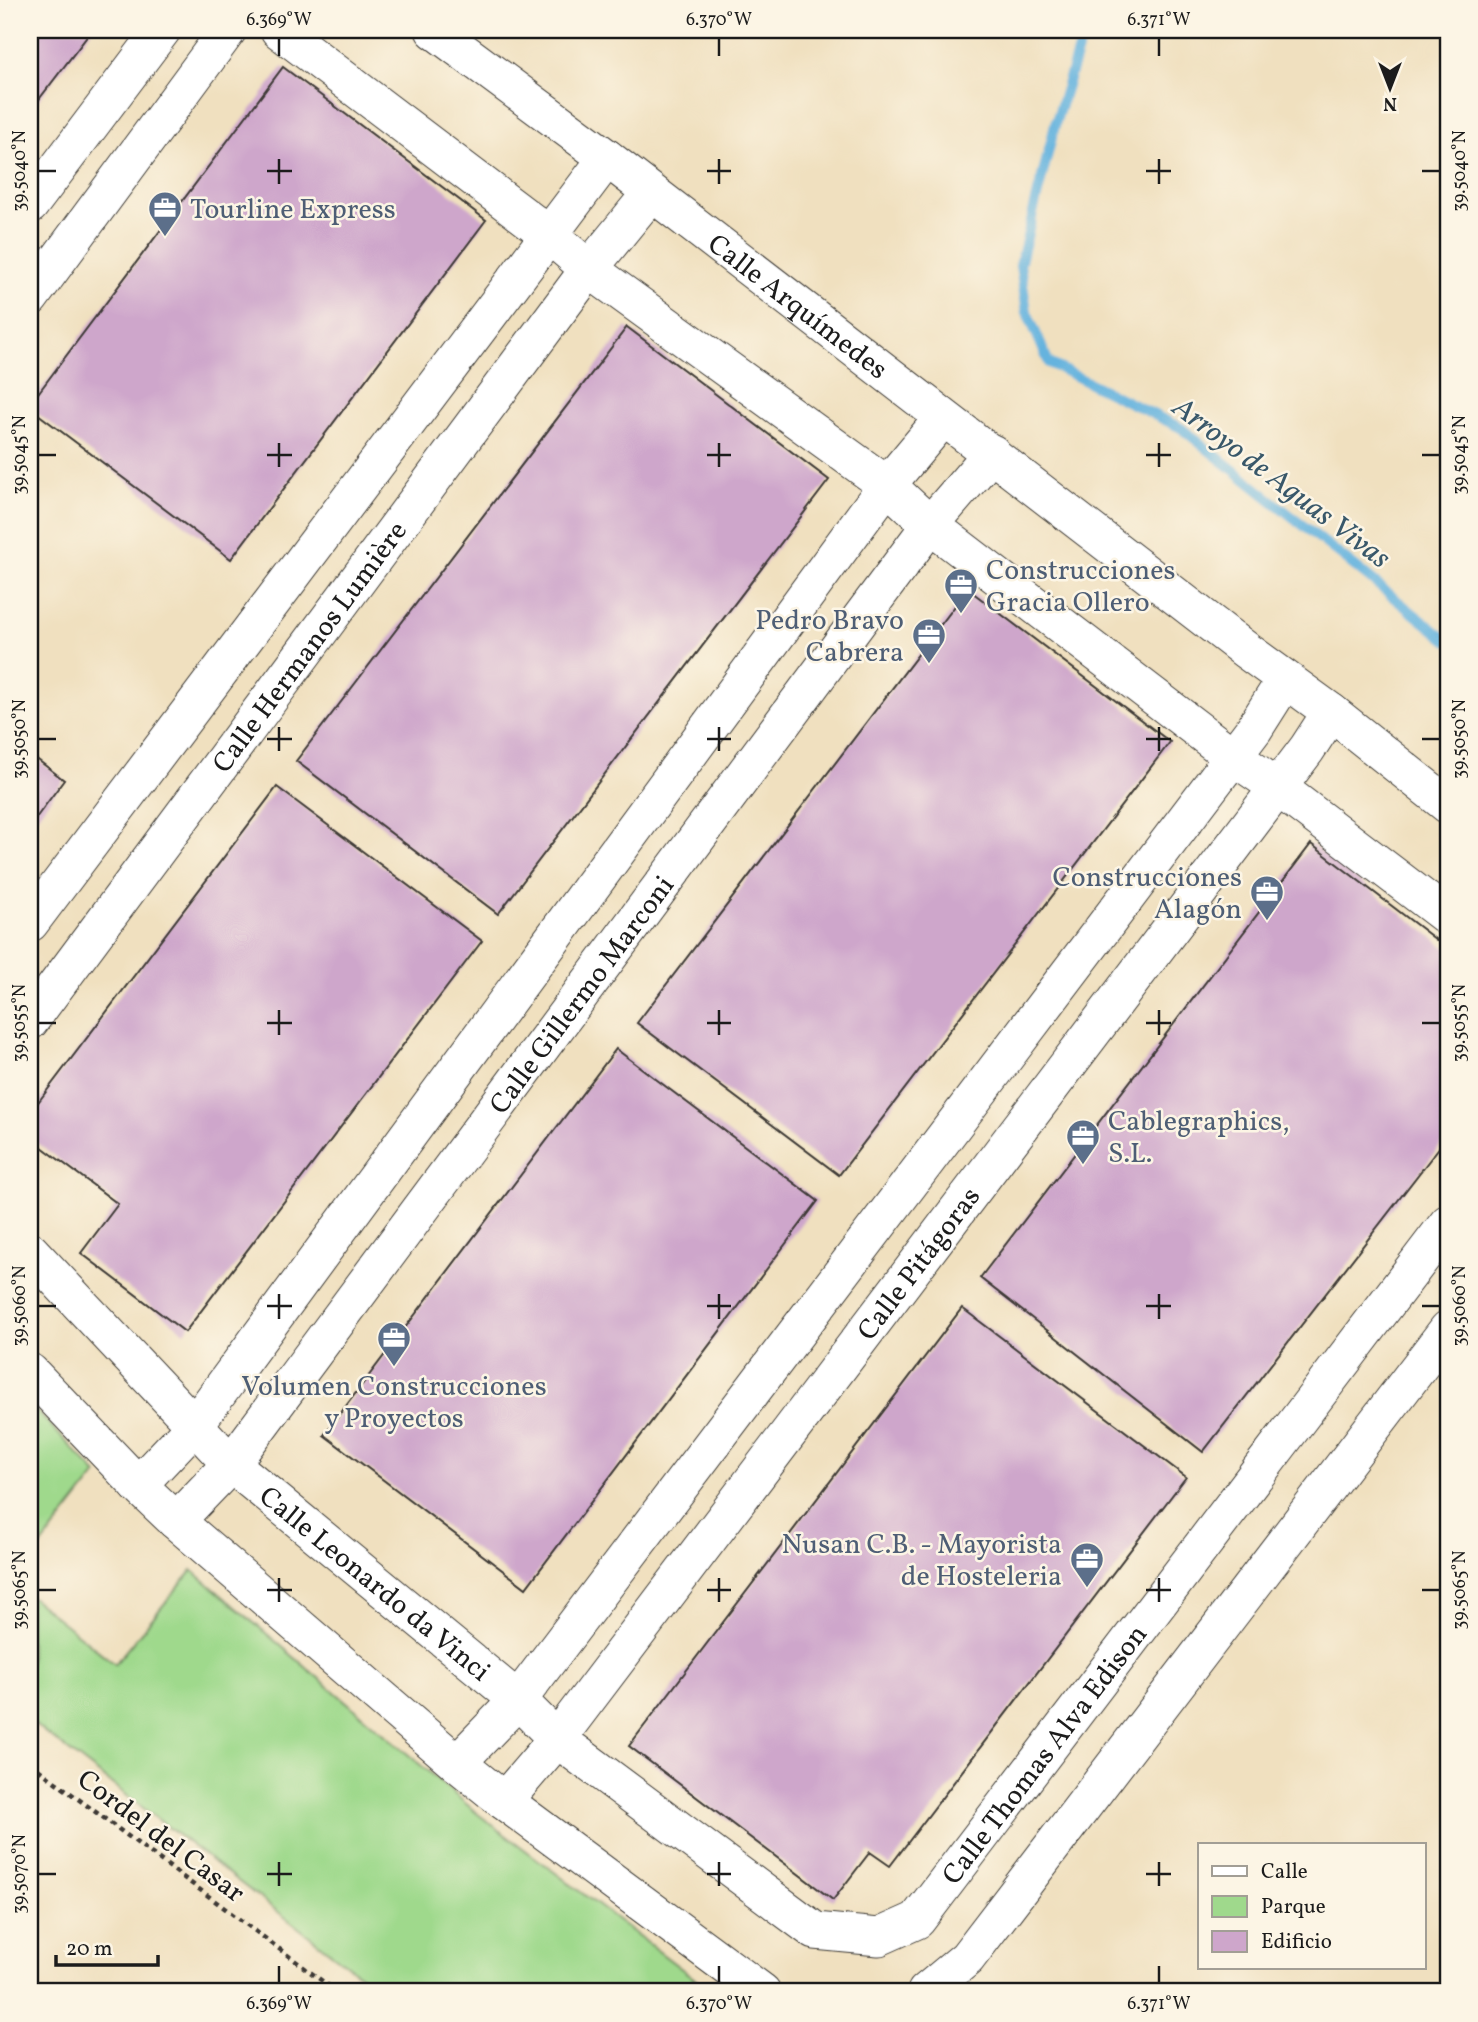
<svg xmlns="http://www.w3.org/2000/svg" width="1478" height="2022" font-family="Vollkorn,serif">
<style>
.green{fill:#9fd98c;stroke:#5e7a54;stroke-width:2}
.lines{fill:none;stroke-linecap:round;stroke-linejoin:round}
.stream{stroke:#65b3de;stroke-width:10}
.building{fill:#cea6cb}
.street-casing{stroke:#3c3934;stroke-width:39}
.path{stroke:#3c3934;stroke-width:4.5;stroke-dasharray:5 5;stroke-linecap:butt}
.street{stroke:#fff;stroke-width:37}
.ticks{fill:none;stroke:#1c1c1c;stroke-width:2.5}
.labels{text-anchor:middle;stroke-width:5;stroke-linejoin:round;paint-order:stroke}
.service-label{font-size:28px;fill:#4e5e75;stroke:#fcf5e5;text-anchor:start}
.street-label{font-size:28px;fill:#1c1c1c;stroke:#fcf5e5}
.water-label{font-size:30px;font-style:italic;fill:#39586a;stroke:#fcf5e5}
.neatline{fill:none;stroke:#1c1c1c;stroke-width:2.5}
.ticks-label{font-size:18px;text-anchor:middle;fill:#1c1c1c}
</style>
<rect width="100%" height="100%" fill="#fcf5e5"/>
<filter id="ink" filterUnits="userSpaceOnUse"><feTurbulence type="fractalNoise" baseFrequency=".0143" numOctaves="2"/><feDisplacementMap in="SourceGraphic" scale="14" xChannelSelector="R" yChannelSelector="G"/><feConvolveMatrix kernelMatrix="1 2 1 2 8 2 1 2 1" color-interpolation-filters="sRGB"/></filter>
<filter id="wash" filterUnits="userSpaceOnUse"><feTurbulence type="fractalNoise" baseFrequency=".00686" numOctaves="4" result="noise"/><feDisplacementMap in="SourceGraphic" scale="28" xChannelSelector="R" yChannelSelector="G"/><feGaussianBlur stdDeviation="1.57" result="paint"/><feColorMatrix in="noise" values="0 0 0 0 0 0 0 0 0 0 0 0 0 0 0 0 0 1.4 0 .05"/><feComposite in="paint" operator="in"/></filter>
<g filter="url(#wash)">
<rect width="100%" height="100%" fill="#f0e0bf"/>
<g class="green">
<polygon points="30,1404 97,1474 30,1560"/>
<polygon points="192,1570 478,1814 712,1992 382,1992 30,1721 30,1596 115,1664"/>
</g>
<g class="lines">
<polyline class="stream" points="1084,30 1056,121 1020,265 1027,312 1049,363 1181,428 1448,641"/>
</g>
<g id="blocks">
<g class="building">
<polygon points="30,30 92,30 30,111"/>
<polygon points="283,67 486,220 231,559 30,408 30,404"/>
<polygon points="627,327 829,480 498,914 296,761"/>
<polygon points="968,589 1170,742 839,1175 637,1023"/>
<polygon points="30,754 64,780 30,826"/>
<polygon points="277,787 482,941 185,1332 81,1253 118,1204 30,1138 30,1113"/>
<polygon points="1311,844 1448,949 1448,1136 1203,1452 980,1278"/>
<polygon points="616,1049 818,1201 526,1588 324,1435"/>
<polygon points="962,1308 1186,1477 890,1866 870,1852 833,1900 629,1746"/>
</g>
</g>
</g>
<g filter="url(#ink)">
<use href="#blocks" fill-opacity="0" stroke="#3c3934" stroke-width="2"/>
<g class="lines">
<g class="street-casing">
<g id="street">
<polyline points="279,30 548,234 589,269 887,485 930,525 1232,756 1276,786 1448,917"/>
<path id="s1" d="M434,30L607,158L1247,651L1331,712L1448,805"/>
<polyline points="30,205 162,30"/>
<polyline points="30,298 228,30"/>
<polyline points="30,923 607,158"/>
<path id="s2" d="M30,1021L589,269L651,193"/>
<path id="s3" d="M30,1251L231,1464L518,1700L557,1739L815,1931L879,1937L917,1920L1448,1223"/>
<polyline points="30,1372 138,1485 176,1521 457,1763 504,1801 762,1992"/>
<polyline points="138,1485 194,1426 887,485 943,418"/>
<path id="s4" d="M176,1521L231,1464L930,525L992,453"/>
<polyline points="457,1763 518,1700 1254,729 1285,680"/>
<path id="s5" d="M504,1801L557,1739L1307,749L1331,712"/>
<polyline points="926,1992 967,1958 1448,1329"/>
</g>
</g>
<polyline class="path" points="30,1763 337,1992"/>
<use href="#street" class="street"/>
</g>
</g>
<path class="ticks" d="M279,38V56M719,38V56M1159,38V56M279,159V184M719,159V184M1159,159V184M38,171H56M267,171H292M707,171H731M1146,171H1171M1422,171H1440M279,443V467M719,443V467M1159,443V467M38,455H56M267,455H292M707,455H731M1146,455H1171M1422,455H1440M279,727V751M719,727V751M1159,727V751M38,739H56M267,739H292M707,739H731M1146,739H1171M1422,739H1440M279,1010V1035M719,1010V1035M1159,1010V1035M38,1023H56M267,1023H292M707,1023H731M1146,1023H1171M1422,1023H1440M279,1294V1319M719,1294V1319M1159,1294V1319M38,1306H56M267,1306H292M707,1306H731M1146,1306H1171M1422,1306H1440M279,1578V1602M719,1578V1602M1159,1578V1602M38,1590H56M267,1590H292M707,1590H731M1146,1590H1171M1422,1590H1440M279,1862V1886M719,1862V1886M1159,1862V1886M38,1874H56M267,1874H292M707,1874H731M1146,1874H1171M279,1966V1983M719,1966V1983M1159,1966V1983"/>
<defs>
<g id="office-pin" transform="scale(1.75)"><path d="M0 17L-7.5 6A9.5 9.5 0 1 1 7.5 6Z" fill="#5c6f8a" stroke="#fcf5e5"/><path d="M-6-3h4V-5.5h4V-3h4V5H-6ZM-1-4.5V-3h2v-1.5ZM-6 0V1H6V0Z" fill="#fff"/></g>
</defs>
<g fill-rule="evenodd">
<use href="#office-pin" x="165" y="208"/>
<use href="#office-pin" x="961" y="585"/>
<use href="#office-pin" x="929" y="635"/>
<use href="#office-pin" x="1267" y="892"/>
<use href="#office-pin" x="1083" y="1136"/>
<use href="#office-pin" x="394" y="1338"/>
<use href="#office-pin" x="1087" y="1559"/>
</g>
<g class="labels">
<g class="service-label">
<text x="190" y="218">Tourline Express</text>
<text x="986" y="579">Construcciones<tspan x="986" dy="32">Gracia Ollero</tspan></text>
<text x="904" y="629" text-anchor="end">Pedro Bravo<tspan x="904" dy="32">Cabrera</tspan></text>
<text x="1242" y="886" text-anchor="end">Construcciones<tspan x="1242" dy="32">Alagón</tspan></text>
<text x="1108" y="1130">Cablegraphics,<tspan x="1108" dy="32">S.L.</tspan></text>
<text x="394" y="1395" text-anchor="middle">Volumen Construcciones<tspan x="394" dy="32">y Proyectos</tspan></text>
<text x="1062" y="1553" text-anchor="end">Nusan C.B. - Mayorista<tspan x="1062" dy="32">de Hosteleria</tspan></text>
</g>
<g class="street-label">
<text dy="10" stroke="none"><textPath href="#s1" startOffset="457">Calle Arquímedes</textPath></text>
<text dy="10" stroke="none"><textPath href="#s2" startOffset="467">Calle Hermanos Lumière</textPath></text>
<text dy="10" stroke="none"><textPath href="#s4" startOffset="665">Calle Gillermo Marconi</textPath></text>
<text dy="10" stroke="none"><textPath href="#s5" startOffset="679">Calle Pitágoras</textPath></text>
<text dy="10" stroke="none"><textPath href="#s3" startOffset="480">Calle Leonardo da Vinci</textPath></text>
<text dy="10" stroke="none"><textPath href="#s3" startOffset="1356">Calle Thomas Alva Edison</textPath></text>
<text transform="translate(162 1835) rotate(37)" y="10">Cordel del Casar</text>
</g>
<g class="water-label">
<text transform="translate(1282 482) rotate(37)" y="10">Arroyo de Aguas Vivas</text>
</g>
</g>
<rect width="1478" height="2022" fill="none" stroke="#fcf5e5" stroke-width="77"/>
<rect x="1198" y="1843" width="228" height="126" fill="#fcf5e5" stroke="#a29e95" stroke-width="2"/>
<rect x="1212" y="1866" width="35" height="10" fill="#ffffff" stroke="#a29e95" stroke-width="2"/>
<text x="1261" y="1878" font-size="21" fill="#1c1c1c">Calle</text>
<rect x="1212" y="1896" width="35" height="21" fill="#9fd98c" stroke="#a29e95" stroke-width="2"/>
<text x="1261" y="1913" font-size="21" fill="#1c1c1c">Parque</text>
<rect x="1212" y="1931" width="35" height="21" fill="#cea6cb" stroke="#a29e95" stroke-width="2"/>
<text x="1261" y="1948" font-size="21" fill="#1c1c1c">Edificio</text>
<g transform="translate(1390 88) rotate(180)" stroke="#fcf5e5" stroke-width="5" paint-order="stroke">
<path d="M0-5L12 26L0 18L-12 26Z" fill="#1c1c1c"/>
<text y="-10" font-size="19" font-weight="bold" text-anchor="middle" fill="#1c1c1c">N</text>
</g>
<path d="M56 1955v10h102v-10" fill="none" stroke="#1c1c1c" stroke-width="3.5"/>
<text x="66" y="1955" font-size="21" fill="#1c1c1c" stroke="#fcf5e5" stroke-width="5" paint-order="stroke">20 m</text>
<rect x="38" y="38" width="1402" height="1945" class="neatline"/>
<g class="ticks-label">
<text x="279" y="25">6.369°W</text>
<text x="719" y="25">6.370°W</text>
<text x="1159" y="25">6.371°W</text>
<text transform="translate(1459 171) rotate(-90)" y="6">39.5040°N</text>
<text transform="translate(19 171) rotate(-90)" y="6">39.5040°N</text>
<text transform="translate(1459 455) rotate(-90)" y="6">39.5045°N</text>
<text transform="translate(19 455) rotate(-90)" y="6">39.5045°N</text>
<text transform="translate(1459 739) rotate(-90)" y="6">39.5050°N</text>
<text transform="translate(19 739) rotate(-90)" y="6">39.5050°N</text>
<text transform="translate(1459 1023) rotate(-90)" y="6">39.5055°N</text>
<text transform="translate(19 1023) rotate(-90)" y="6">39.5055°N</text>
<text transform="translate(1459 1306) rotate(-90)" y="6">39.5060°N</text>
<text transform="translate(19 1306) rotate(-90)" y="6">39.5060°N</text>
<text transform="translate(1459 1590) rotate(-90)" y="6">39.5065°N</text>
<text transform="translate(19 1590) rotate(-90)" y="6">39.5065°N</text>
<text transform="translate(19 1874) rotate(-90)" y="6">39.5070°N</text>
<text x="279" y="2009">6.369°W</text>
<text x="719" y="2009">6.370°W</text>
<text x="1159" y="2009">6.371°W</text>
</g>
</svg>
